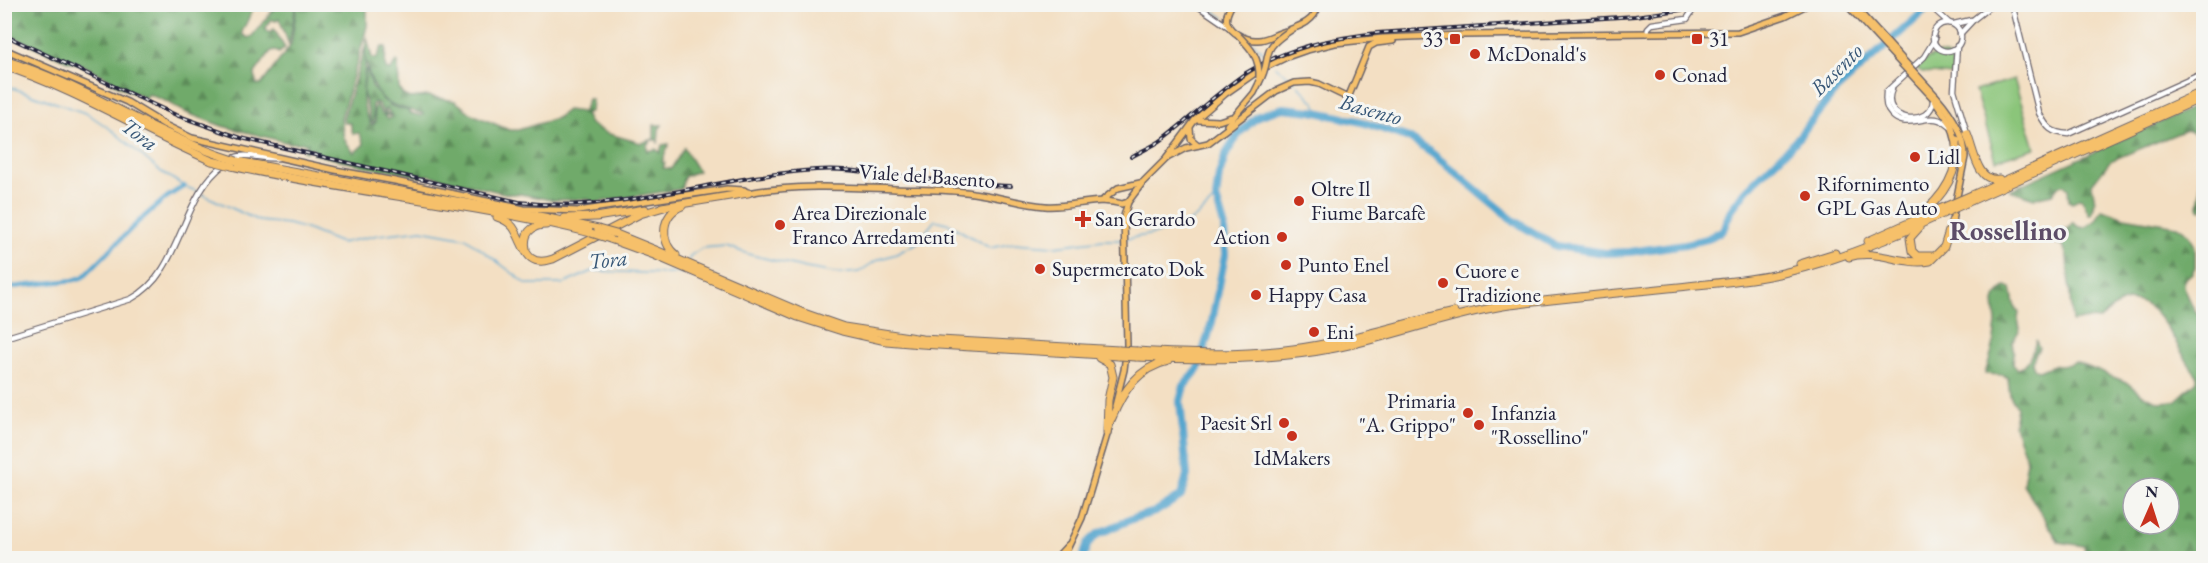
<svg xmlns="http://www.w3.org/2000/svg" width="2208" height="563" font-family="'EB Garamond',serif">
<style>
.forest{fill:url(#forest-firs);stroke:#496652;stroke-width:1.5;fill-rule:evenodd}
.park{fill:#8bc57a;stroke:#56745a;stroke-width:1.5}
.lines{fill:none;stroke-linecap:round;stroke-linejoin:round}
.stream{stroke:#54a5ce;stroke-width:1.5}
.canal{stroke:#54a5ce;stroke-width:4.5}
.river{stroke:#54a5ce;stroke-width:8}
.minor-casing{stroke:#6b646b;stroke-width:7}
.major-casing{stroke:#6b646b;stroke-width:8}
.highway-casing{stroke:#6b646b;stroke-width:9}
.minor{stroke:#fff;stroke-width:4.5}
.major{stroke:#f6c06b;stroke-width:5}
.highway{stroke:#f6c06b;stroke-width:7}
.rail-casing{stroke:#22223b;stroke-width:4}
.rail{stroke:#f6f6f2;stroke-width:1.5;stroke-dasharray:4.5;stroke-linecap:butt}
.major-bridge-casing{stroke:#6b646b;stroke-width:8;stroke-linecap:butt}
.highway-bridge-casing{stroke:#6b646b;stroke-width:9;stroke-linecap:butt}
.major-bridge{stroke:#f6c06b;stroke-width:5}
.highway-bridge{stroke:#f6c06b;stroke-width:7}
.poi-dot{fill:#c8321e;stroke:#f6f6f2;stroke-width:2}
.labels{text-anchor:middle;stroke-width:6;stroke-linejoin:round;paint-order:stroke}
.poi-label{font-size:21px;fill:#22223b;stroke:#f6f6f2;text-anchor:start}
.street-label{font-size:21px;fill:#22223b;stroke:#f6f6f2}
.water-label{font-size:22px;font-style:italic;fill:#365676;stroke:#f6f6f2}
.district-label{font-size:27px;font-weight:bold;fill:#5d4d68;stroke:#f6f6f2}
</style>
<defs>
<pattern id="forest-firs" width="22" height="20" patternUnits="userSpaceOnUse" patternTransform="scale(1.5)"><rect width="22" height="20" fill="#70aa6a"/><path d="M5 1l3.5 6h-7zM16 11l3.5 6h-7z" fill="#5c8a58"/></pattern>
</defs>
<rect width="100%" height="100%" fill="#f6f6f2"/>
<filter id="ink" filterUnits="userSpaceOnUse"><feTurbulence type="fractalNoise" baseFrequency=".0167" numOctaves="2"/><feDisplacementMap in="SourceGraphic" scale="12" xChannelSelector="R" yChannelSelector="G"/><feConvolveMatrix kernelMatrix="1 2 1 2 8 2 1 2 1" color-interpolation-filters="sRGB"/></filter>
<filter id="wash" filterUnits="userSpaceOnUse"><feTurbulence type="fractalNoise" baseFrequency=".008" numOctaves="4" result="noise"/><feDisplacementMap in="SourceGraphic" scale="24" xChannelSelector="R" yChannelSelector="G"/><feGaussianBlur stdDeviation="1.35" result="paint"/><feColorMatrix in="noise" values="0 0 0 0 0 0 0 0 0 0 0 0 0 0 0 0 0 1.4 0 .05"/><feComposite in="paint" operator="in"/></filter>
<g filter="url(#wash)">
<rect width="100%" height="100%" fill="#f3dfc3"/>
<g class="forest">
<path d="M347,5L352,7L367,5V26L364,38L341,118L344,139L354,153L364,144L359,133L353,134L350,123H345L343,119L365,47C369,74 354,94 371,124L373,125L376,122L374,112L375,103L382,114L388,119L393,117L386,108L384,111L391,116L385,115L378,103L375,102L372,104L374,122L373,123L371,121L363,92L366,68L373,88L383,100L391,106L409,111V113L422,116L423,114C417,112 394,106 388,103C371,91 361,56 367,38L372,58L376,59L382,47H386L385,66L387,70H391L396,61L398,62L399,89L403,95L410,98L428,96L455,101L472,114L509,130H518L557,118L567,110L583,112L588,99H592L591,111L585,114L590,124L606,133L641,143L654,139V125H662L659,129L658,144V140H650V143L647,144V151L656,149L660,153L662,145L669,144L662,162L665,163L663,168L671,169L684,148L698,171L684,177L681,189L592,203L589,199L552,200L520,194H508L429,175L420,177L385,169L384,171L313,154L314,148H309L306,152L303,151L308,143H289L222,126L187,113L165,101L148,94L145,98L110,82V79L81,64L69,62L5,33V5H255L242,32L243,35L248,38L252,36L277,5H296L289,45L279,18L275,21L272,19L265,29L269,33L274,29L285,48L279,53L274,50L271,51L255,73L256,84L261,85L291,45L297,5Z"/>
<path d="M2198,105L2204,121L2203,210L2199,209L2198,206C2200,195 2201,184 2200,173C2199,160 2207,149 2200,136L2186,130L2110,161L2092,184L2095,202L2092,214H2089L2082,199L2079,198L2072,203L2069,201L2068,189L2064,185L2058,186L2052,194L2034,198L2010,190Z"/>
<path d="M2102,209L2124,217L2177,226L2190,235L2195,247V267L2192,273L2184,280C2183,296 2194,309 2203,321V558H2086L2084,546L2059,542L2023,484L2027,461L2014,425L2017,407L2010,396L2008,378L2003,375L1985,374L1993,347L1996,323L1994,302L1996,296L2005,287L2011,288L2014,304L2019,312L2018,320L2020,329L2012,343L2014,352L2013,365L2018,369C2030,364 2032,352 2036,341L2039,348L2032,362C2036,378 2042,368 2051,366C2054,365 2057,366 2061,366C2066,366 2070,363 2075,362L2126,382L2141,394L2159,402L2175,401L2197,381V375C2178,355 2157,287 2122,303C2113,307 2106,312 2100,320L2088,319L2072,322L2067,257L2063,245L2056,244L2053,239L2059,232L2068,229L2073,222L2077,226L2084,228L2096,220ZM2133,488H2169V524H2133Z"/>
</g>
<g class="park">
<path d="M1938,54C1953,54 1954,63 1952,75L1922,72L1916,68L1928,58Z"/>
<polygon points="2014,79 2035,148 1996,160 1975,91"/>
</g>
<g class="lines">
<g class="stream">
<polyline points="1205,4 1224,18"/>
<polyline points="1230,22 1248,36"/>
<polyline points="1253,42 1266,56"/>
<polyline points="1275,66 1295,82"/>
<polyline points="4,85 88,114 113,131 160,171 184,186 198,192"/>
<polyline points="1298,85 1315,103 1319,112"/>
<polyline points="202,194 259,221 288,224 306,229 341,243 378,235 422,230 466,238 527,284 563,284 593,271 670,274 684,272"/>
<path d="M1126,239C1170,230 1184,234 1216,198"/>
<polyline points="689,260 690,256 702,248 726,246 751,255 806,268 840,274 859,272 877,260 896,254 917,243 935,220 947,223 990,248 1014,243 1055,246 1103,240 1122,240"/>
</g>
<polyline class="canal" points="4,288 74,280 83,277 139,221 167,197 184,186"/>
<polyline class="river" points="1083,558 1088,543 1098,534 1134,518 1155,512 1181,496 1187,475 1180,401 1184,386 1198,369 1212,322 1225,255 1224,225 1216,198 1219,175 1226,154 1239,133 1258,116 1283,108 1312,111 1362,122 1409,138 1433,154 1514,221 1556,246 1605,253 1630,252 1685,244 1707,239 1723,230 1731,210 1746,190 1794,143 1834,92 1932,4"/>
</g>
</g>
<g filter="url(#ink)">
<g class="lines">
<g class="minor-casing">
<g id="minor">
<polyline points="1195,4 1230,28"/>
<polyline points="1931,4 1937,12 1949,23"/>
<path d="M2012,4L2039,113C2047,128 2051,133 2068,134L2204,73"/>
<circle cx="1947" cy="37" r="14"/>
<polyline points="1954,24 1971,20"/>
<polyline points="1647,33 1648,28 1652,24 1687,19 1697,4"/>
<polyline points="1960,34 1974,19 1993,4"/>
<path d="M1935,39L1924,57L1886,92C1885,100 1885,108 1891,114C1904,129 1920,117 1936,119C1943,120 1947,124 1952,128"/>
<polyline points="1957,46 1954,90 1967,134"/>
<path d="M1892,89C1878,122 1933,129 1933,99"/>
<path d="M231,159C246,151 262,160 278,158"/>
<path d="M4,338L131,299C183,272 179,197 225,164"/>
</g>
</g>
<g class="major-casing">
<g id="major">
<path d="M1232,4C1229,10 1225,16 1227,22C1230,33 1247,41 1258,40C1266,40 1272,36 1280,33C1297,27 1314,24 1319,4"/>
<path d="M4,49L127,102L165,125L192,138L335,170L395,181L524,209L578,211L727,189L744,190L748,193C796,184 847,187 895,189C921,190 947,189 973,193C997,196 1021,204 1045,206C1072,208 1097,196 1122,204L1128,202L1143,182L1166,159L1195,120L1225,94L1258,71L1287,57L1307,50L1335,43L1383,38L1462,35L1738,32L1785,16L1809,4"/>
<path d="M1936,96C1951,113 1965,134 1965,157L1952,221"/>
<polyline points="1933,98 1951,124 1961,161"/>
<polyline points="1197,120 1219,121 1231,117"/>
<polyline points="1227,125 1254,93 1259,83"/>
<polyline points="1190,128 1191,139 1198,145"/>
<polyline points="1167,158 1186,148 1208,143 1276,91 1294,83 1310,82 1319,84 1348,98 1369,47 1376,43 1393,41"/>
<polyline points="1104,199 1118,188 1140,183"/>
<polyline points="1115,406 1124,370 1127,345 1124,216 1128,202"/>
<polyline points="1056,558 1068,545"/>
<polyline points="1063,558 1082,518 1113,415"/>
</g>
</g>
<g class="highway-casing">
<g id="highway">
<path d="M4,60C80,83 145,129 219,155"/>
<path d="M4,66C77,90 142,131 212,161"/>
<path d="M1967,134C1974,150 1977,183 1999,179"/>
<polyline points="237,161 544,217 598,229"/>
<path d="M232,166C351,193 473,203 591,233"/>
<polyline points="1972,195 2204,91"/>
<polyline points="1973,200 2204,97"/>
<polyline points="662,207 748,193"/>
<path d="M497,217C503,219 509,222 513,227C525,244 524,269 553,259L640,214L664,207"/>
<path d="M1917,217C1943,198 1959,174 1957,141"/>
<polyline points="564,218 596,217 645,209"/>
<polyline points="1919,228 1910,238 1912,251 1917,256 1932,256"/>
<polyline points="616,234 658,251 801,312 844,327 922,339 1119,350"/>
<polyline points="610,239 654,255 798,317 842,331 886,341 921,344 1119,356"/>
<polyline points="1868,241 1935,211"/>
<path d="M526,249C523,234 531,225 546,225"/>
<path d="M676,255C659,242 661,214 682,206"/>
<path d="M1849,257C1876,248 1902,266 1930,261L1944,247L1952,221"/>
<polyline points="1800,264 1835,253"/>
<path d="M1137,351C1189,354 1241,356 1293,349C1347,342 1400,324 1454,312"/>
<path d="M1136,357C1203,360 1269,361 1335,348C1392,337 1446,315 1503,306C1561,298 1620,293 1679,287C1714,283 1749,281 1783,273C1835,261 1888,240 1936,217"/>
<polyline points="1099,358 1110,364 1113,377 1108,400 1107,433"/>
<path d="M1112,418C1123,391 1138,368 1168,361"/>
</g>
</g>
<use href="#minor" class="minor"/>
<use href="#major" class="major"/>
<use href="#highway" class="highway"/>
<g class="rail-casing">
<g id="rail">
<path d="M4,35L176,115L241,138L519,202C619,215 717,176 816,170C841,168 865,172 889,175C930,179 970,185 1011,186"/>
<path d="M1131,157C1141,151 1154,146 1163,139C1191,118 1217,93 1246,73C1286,48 1331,38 1377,33L1635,16L1726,4"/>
</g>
</g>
<use href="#rail" class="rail"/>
<g class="major-bridge-casing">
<g id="major-bridge">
<polyline points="1846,4 1933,98"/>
<polyline points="1852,4 1936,96"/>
<path d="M1237,34C1251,48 1260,58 1259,78"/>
<path d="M1259,83C1274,56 1257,51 1291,30"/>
</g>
</g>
<g class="highway-bridge-casing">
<g id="highway-bridge">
<polyline points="219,155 237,161"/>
<polyline points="212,161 232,166"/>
<polyline points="1935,211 1972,195"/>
<polyline points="1936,217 1973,200"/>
<polyline points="598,229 616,234"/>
<polyline points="591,233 610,239"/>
<polyline points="1119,350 1137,351"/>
<polyline points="1119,356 1136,357"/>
</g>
</g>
<use href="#major-bridge" class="major-bridge"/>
<use href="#highway-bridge" class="highway-bridge"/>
</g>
</g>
<g class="poi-dot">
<rect x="1449" y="33" width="12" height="12" rx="3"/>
<rect x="1691" y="33" width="12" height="12" rx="3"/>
<circle cx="1475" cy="54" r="6"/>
<circle cx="1660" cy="75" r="6"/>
<circle cx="1915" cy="157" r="6"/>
<circle cx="1805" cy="196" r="6"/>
<circle cx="1299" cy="201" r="6"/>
<path d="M1080 210h6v6h6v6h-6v6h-6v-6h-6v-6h6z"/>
<circle cx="780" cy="225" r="6"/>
<circle cx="1282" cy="237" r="6"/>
<circle cx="1286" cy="265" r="6"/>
<circle cx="1040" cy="269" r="6"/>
<circle cx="1443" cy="283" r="6"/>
<circle cx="1256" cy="295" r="6"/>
<circle cx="1314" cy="332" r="6"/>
<circle cx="1468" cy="413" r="6"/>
<circle cx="1284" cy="423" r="6"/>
<circle cx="1479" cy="425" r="6"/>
<circle cx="1292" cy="436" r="6"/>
</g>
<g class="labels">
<g class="poi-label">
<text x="1443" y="46" text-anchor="end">33</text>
<text x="1709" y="46">31</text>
<text x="1487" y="61">McDonald's</text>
<text x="1672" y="82">Conad</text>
<text x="1927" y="164">Lidl</text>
<text x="1817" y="191">Rifornimento<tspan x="1817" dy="24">GPL Gas Auto</tspan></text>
<text x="1311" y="196">Oltre Il<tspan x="1311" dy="24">Fiume Barcafè</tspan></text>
<text x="792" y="220">Area Direzionale<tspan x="792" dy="24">Franco Arredamenti</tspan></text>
<text x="1095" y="226">San Gerardo</text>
<text x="1270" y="244" text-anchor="end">Action</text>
<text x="1298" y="272">Punto Enel</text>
<text x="1052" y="276">Supermercato Dok</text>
<text x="1455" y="278">Cuore e<tspan x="1455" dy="24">Tradizione</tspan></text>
<text x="1268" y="302">Happy Casa</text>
<text x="1326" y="339">Eni</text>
<text x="1456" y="408" text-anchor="end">Primaria<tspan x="1456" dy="24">"A. Grippo"</tspan></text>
<text x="1491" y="420">Infanzia<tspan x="1491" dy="24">"Rossellino"</tspan></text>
<text x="1272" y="430" text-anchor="end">Paesit Srl</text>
<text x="1292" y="465" text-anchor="middle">IdMakers</text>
</g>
<g class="street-label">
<text transform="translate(927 176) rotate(4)" y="7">Viale del Basento</text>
</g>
<g class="water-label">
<text transform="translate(1836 69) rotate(-45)" y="8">Basento</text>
<text transform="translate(1371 109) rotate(16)" y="8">Basento</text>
<text transform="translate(140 134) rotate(37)" y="8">Tora</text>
<text transform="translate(608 259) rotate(-6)" y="8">Tora</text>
</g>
<g class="district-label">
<text x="2008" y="240">Rossellino</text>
</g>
</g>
<rect width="2208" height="563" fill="none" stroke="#f6f6f2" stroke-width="24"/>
<g transform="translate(2151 506) rotate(3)"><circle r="28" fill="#f6f6f2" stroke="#a1a1a9" stroke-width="1.5"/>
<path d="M0-4.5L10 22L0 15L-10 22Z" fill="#c8321e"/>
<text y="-9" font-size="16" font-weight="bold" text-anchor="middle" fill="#22223b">N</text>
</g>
</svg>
